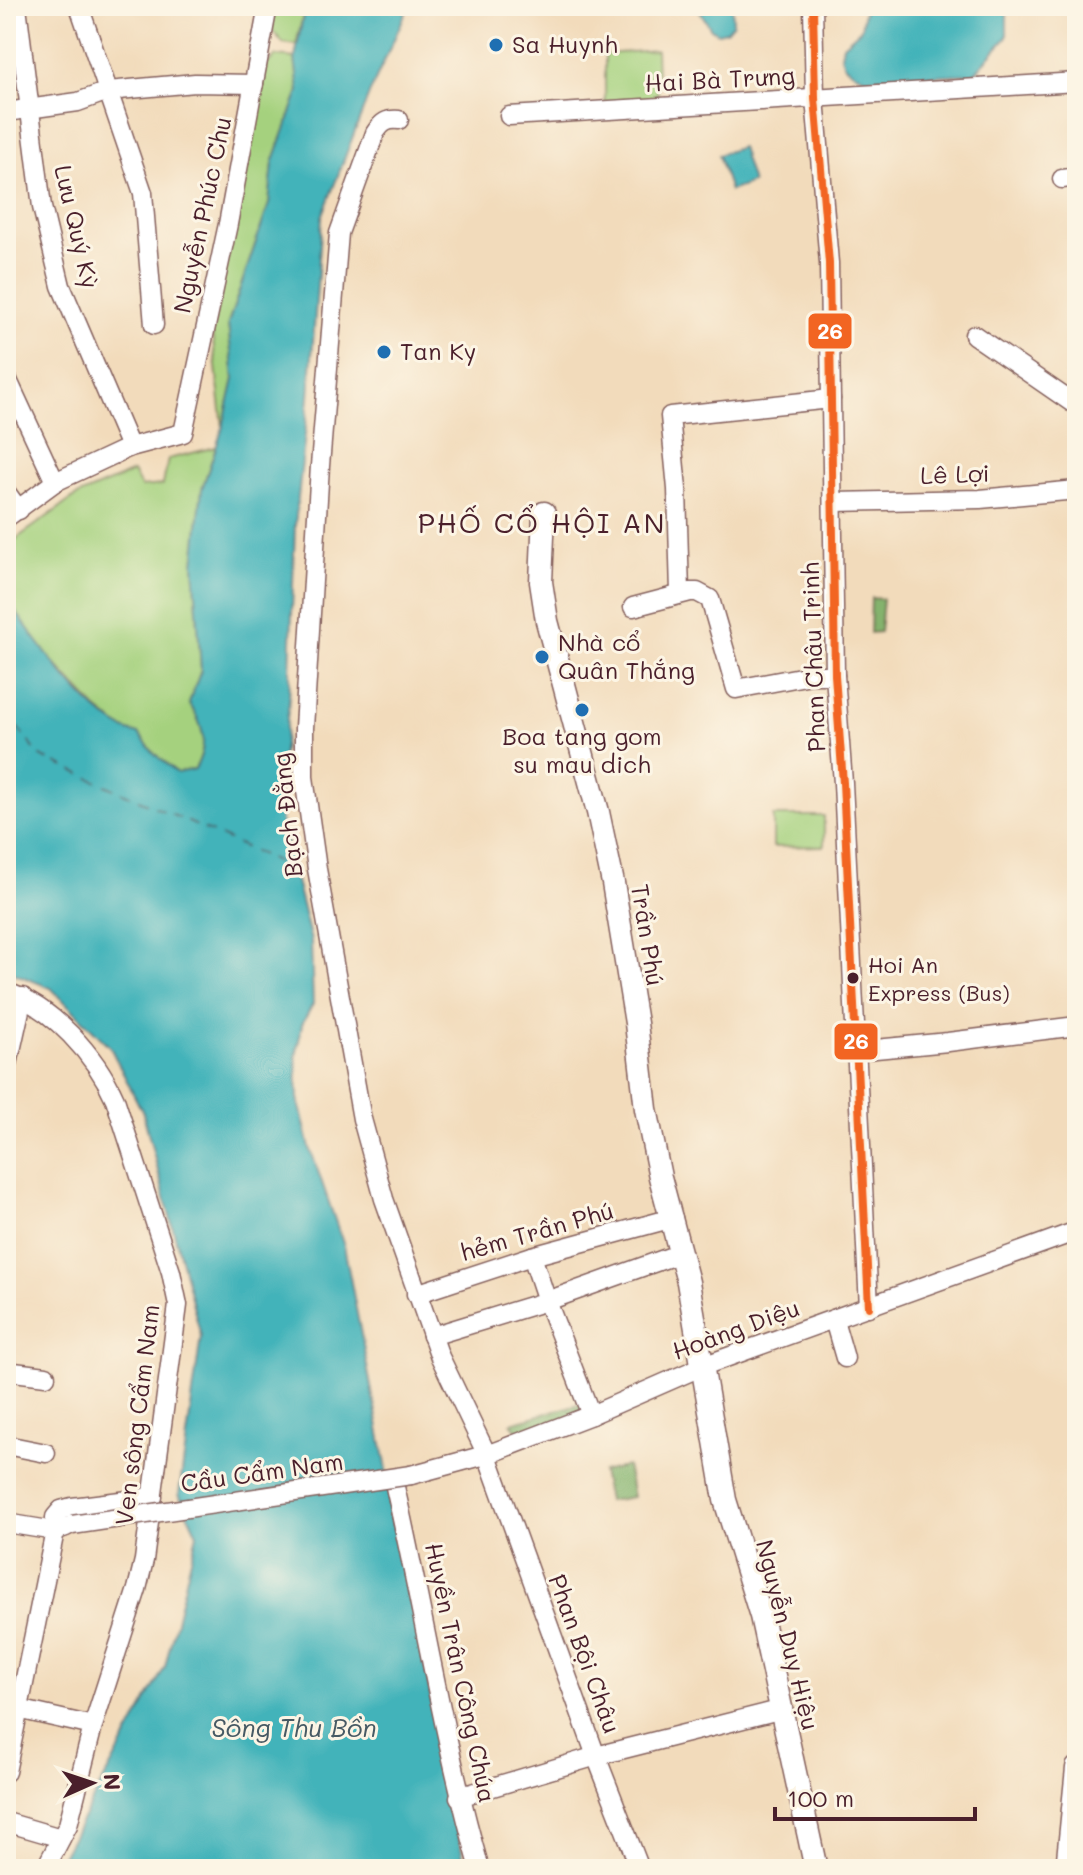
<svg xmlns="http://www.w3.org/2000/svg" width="1083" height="1875" font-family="Mali,sans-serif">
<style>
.green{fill:#a5d17e;stroke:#787854;stroke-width:2}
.forest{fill:#84b36d;stroke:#67694c;stroke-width:2}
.water{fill:#42b3ba;stroke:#466972;stroke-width:2}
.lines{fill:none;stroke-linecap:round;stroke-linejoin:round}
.ferry{stroke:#475a64;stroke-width:2;stroke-dasharray:10 8;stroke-linecap:butt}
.minor-casing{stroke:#85615d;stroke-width:21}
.major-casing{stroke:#85615d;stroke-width:25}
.minor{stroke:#fff;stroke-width:18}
.major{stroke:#fff;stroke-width:22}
.minor-bridge-casing{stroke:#85615d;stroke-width:21;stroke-linecap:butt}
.minor-bridge{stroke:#fff;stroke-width:18}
.bus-1-casing{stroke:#fcf5e5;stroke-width:14}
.bus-1{stroke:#f26522;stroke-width:8}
.poi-dot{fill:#1f6fb2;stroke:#fcf5e5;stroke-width:3}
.bus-dot{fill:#4a1f2b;stroke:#fcf5e5;stroke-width:3}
.labels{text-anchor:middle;stroke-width:6;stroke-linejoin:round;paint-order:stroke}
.bus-label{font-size:22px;fill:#4a1f2b;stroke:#fcf5e5;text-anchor:start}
.poi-label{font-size:24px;fill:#4a1f2b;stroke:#fcf5e5;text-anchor:start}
.street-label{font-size:24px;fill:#4a1f2b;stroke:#fcf5e5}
.water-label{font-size:26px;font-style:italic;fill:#475a64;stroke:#fcf5e5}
.quarter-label{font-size:28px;letter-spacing:2px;fill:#4a1f2b;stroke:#fcf5e5}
.line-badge{stroke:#fcf5e5;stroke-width:3}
.badge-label{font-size:22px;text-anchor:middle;font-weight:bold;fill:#fff}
</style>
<rect width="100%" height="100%" fill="#fcf5e5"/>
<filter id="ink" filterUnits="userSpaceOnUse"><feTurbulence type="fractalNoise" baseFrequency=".0125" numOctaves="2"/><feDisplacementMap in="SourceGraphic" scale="16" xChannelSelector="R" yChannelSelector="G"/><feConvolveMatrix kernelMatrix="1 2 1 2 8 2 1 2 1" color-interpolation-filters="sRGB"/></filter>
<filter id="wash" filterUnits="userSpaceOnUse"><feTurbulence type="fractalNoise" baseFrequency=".006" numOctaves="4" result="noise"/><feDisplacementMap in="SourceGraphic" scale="32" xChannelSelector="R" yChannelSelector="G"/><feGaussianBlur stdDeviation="1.8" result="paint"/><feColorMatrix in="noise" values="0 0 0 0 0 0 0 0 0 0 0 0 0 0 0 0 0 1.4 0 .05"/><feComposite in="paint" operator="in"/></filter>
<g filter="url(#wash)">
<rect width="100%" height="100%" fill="#f2dbbb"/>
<g class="green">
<polygon points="275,6 305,6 296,45 283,43 271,29"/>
<polygon points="656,50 658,103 605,106 605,54"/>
<polygon points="275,56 295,58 299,91 273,163 269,204 228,324 234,379 223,427 212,332 267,64"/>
<path d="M216,447L202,489L194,564L201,670L189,703C204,726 209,744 195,769L177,773L152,751L139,734L125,732L96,708L42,650L6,597V546L75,497L133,472L141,487L163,485L168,459Z"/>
<polygon points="773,816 824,816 824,846 773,847"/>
</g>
<g class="forest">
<polygon points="871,598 883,599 880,632 870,633"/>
<polygon points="590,1401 592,1408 521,1436 511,1423"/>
<polygon points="627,1466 633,1497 608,1501 602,1472"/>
</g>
<g class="water">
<path d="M305,6H409L370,92L322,217L309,398L295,525L289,702L278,792L281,821L311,941L313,1004L302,1024L296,1057L298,1098L310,1148L344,1246L450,1798L466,1869H55L165,1667L197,1534L179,1494L201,1336L143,1113L110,1047L51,988L6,970V597C32,635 94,727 139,734L152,751L177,773L195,769C209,744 204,726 189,703L201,670L194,564L202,489L223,427L234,379L228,324L269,204L273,163L299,91L295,58Z"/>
<polygon points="697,6 732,6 733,23 726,31 718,33 711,29"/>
<polygon points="865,6 1007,6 1007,37 974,74 865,78 856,74 844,65 841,56 843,45 861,29"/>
<polygon points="741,147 752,183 730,191 718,155"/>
</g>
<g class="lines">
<polyline class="ferry" points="6,713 40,756 294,869"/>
</g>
</g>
<g filter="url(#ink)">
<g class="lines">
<g class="minor-casing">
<g id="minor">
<polyline points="17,6 42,207 61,286 130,447"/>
<polyline points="79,6 143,193 154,325"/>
<polyline points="813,6 815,98 829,263 835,675 843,783 869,1307"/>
<polyline points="6,112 78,102 108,91 195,83 254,84"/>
<polyline points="509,116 1077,82"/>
<path d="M399,120C387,119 382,122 375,133L339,233L320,466L304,728V777L317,869L362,1119L384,1199L440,1357L487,1455L596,1756L640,1869"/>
<polyline points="1062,179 1077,177"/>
<polyline points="974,335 1077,406"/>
<polyline points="6,376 55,482"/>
<polyline points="6,492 19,510"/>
<polyline points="834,502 980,499 1077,490"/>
<polyline points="6,518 55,482 130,447 183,433 228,224 268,6"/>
<polyline points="680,593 677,489 670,416 831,399"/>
<polyline points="633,607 690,592 697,592 710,599 736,689 811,675 835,675"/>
<path d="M6,992C52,1006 96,1056 115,1099L171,1272L178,1305L144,1560L137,1589L93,1726L68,1825L45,1869"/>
<polyline points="855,1051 948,1042 1077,1026"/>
<polyline points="6,1073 23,997"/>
<polyline points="416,1294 532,1256 673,1218"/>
<polyline points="834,1320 845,1358"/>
<polyline points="432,1336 547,1301 532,1256"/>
<polyline points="6,1371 46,1376"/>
<polyline points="591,1415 547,1301 681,1253"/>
<polyline points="6,1445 46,1453"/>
<polyline points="411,1475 489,1454 591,1415 703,1366 1077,1231"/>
<path d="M395,1487C424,1614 444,1744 480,1869"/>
<polyline points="6,1523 55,1531 66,1527"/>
<polyline points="9,1707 93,1726"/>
<polyline points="6,1772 55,1531 55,1517 61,1510 72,1507 153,1497"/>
<polyline points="459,1797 600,1755 779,1710"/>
<polyline points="6,1822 61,1838"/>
</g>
</g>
<g class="major-casing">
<g id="major">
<polyline points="544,513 541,582 547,621 598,812 613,883 636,1023 646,1109 660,1177 688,1282 725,1500 761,1616 816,1869"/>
<polyline points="1067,1869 1077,1768"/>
</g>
</g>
<use href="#minor" class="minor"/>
<use href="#major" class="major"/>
<g class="minor-bridge-casing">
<polyline id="minor-bridge" points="72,1525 411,1475"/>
</g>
<use href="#minor-bridge" class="minor-bridge"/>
<g class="bus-1-casing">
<polyline id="bus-1" points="813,6 815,98 829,263 835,675 843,783 869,1307"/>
</g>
<use href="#bus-1" class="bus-1"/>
</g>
</g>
<g class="poi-dot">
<circle cx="496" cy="45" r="8"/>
<circle cx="384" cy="352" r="8"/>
<circle cx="542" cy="657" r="8"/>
<circle cx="582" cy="710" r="8"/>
</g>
<circle class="bus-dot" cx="853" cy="978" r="7"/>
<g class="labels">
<g class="bus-label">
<text x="868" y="973">Hoi An<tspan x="868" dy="28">Express (Bus)</tspan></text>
</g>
<g class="poi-label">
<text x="512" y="53">Sa Huynh</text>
<text x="400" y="360">Tan Ky</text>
<text x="558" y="651">Nhà cổ<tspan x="558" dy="28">Quân Thắng</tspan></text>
<text x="582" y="745" text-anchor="middle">Boa tang gom<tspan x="582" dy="28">su mau dich</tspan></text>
</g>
<g class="street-label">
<text transform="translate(720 80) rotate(-3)" y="8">Hai Bà Trưng</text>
<text transform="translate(203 215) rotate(-78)" y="8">Nguyễn Phúc Chu</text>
<text transform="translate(76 227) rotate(77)" y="8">Lưu Quý Kỳ</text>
<text transform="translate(955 475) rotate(-2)" y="8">Lê Lợi</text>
<text transform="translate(814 657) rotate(-92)" y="8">Phan Châu Trinh</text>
<text transform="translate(288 815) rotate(-96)" y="8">Bạch Đằng</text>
<text transform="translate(647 935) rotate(81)" y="8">Trần Phú</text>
<text transform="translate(537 1232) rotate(-16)" y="8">hẻm Trần Phú</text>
<text transform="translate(736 1330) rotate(-20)" y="8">Hoàng Diệu</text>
<text transform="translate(138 1415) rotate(-83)" y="8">Ven sông Cẩm Nam</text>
<text transform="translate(262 1473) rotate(-8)" y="8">Cầu Cẩm Nam</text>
<text transform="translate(787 1635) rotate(76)" y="8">Nguyễn Duy Hiệu</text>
<text transform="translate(584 1654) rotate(70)" y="8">Phan Bội Châu</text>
<text transform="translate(460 1673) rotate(78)" y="8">Huyền Trân Công Chúa</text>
</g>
<g class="water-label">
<text x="294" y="1737">Sông Thu Bồn</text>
</g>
<g class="quarter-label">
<text x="542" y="533">PHỐ CỔ HỘI AN</text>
</g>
</g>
<g class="line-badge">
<rect x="807" y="312" width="46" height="38" rx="8" fill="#f26522"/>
<rect x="833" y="1022" width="46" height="39" rx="8" fill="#f26522"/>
</g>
<g class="badge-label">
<text x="830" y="339">26</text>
<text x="856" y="1049">26</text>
</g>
<rect width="1083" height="1875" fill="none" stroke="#fcf5e5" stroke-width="32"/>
<g transform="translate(92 1783) rotate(87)" stroke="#fcf5e5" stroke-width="6" paint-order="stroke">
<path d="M0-6L14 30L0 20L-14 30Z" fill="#4a1f2b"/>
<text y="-12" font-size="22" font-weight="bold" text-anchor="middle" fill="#4a1f2b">N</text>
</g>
<path d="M775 1807v12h200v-12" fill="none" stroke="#4a1f2b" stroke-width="4"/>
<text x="787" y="1807" font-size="24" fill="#4a1f2b" stroke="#fcf5e5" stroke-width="6" paint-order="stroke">100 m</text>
</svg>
